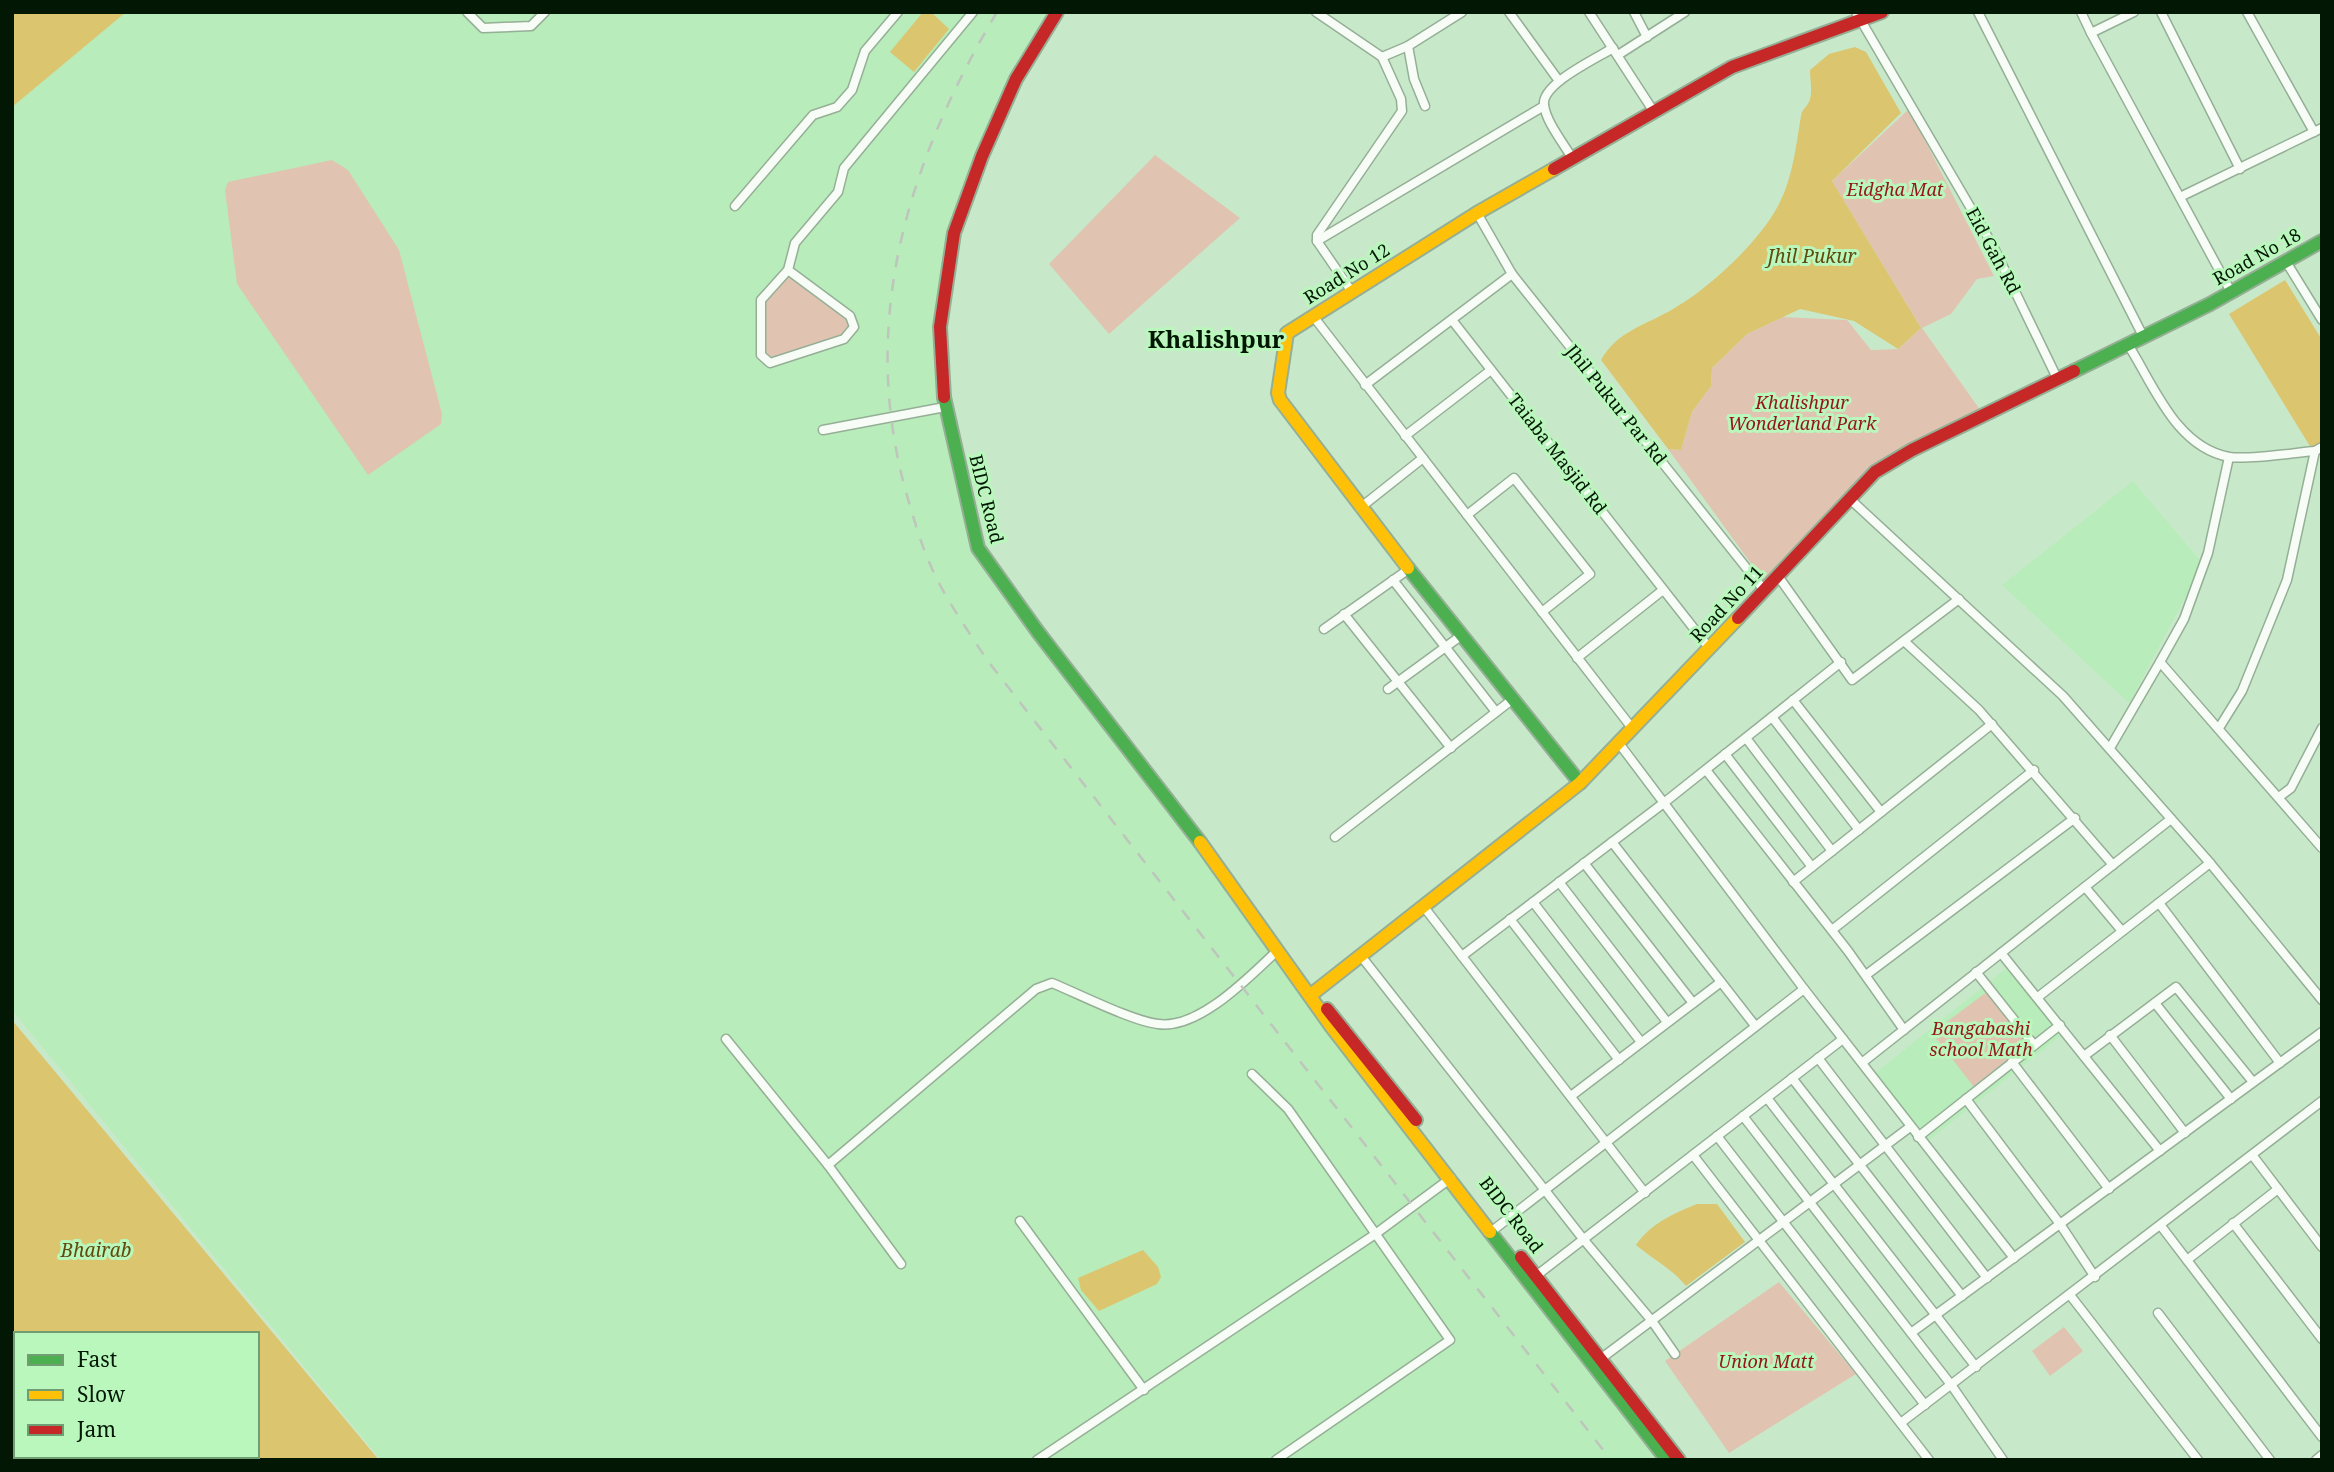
<svg xmlns="http://www.w3.org/2000/svg" width="2334" height="1472" font-family="'Noto Serif',serif">
<style>
.built{fill:#b8ecba}
.green{fill:#e0c4b1}
.water{fill:#dcc56f}
.lines{fill:none;stroke-linecap:round;stroke-linejoin:round}
.street-casing{stroke:#95af96;stroke-width:11}
.fast-casing{stroke:#95af96;stroke-width:16}
.slow-casing{stroke:#95af96;stroke-width:16}
.jam-casing{stroke:#95af96;stroke-width:16}
.street{stroke:#f7fcf7;stroke-width:8}
.fast{stroke:#4caf50;stroke-width:12}
.slow{stroke:#ffc107;stroke-width:12}
.jam{stroke:#c62828;stroke-width:12}
.rail{stroke:#bdc5bd;stroke-width:2.5;stroke-dasharray:12 12;stroke-linecap:butt}
.labels{text-anchor:middle;stroke-width:6;stroke-linejoin:round;paint-order:stroke}
.park-label{font-size:18px;font-style:italic;fill:#94161b;stroke:#baf7bc}
.street-label{font-size:18px;fill:#021704;stroke:#baf7bc}
.water-label{font-size:19px;font-style:italic;fill:#614a0d;stroke:#baf7bc}
.district-label{font-size:24px;font-weight:bold;fill:#021704;stroke:#baf7bc}
</style>
<rect width="100%" height="100%" fill="#c8e9c9"/>
<g class="built">
<polygon points="126,12 1062,12 976,155 946,238 932,334 941,411 978,558 1004,598 1667,1460 381,1460 12,1010 12,107"/>
<polygon points="2133,481 2203,564 2129,703 2002,585"/>
<polygon points="2008,967 2063,1034 1928,1141 1873,1075"/>
</g>
<g class="green">
<polygon points="1909,109 1994,276 1977,279 1951,314 1922,328 1983,414 1875,472 1768,587 1668,449 1681,450 1692,412 1711,386 1712,368 1747,334 1783,317 1847,320 1871,350 1898,349 1921,328 1832,181"/>
<polygon points="1155,155 1240,218 1109,334 1049,264"/>
<polygon points="332,160 348,170 399,250 442,414 441,424 368,475 237,284 225,190 228,182"/>
<polygon points="788,270 850,316 851,334 773,363 763,359 760,304"/>
<polygon points="1988,991 2029,1045 1974,1087 1932,1033"/>
<polygon points="1779,1282 1856,1374 1729,1453 1665,1361"/>
<polygon points="2064,1327 2083,1351 2050,1376 2032,1351"/>
</g>
<g class="water">
<polygon points="12,12 126,12 12,107"/>
<polygon points="923,12 931,12 949,29 914,72 890,52"/>
<path d="M1855,47L1866,52L1901,113L1832,181L1921,328L1898,349L1854,321L1800,309L1747,334L1712,368L1711,386L1692,412L1681,450L1668,449L1601,360C1617,331 1646,325 1673,309C1710,288 1760,241 1779,204C1793,177 1796,145 1801,116C1802,109 1806,108 1809,102C1813,94 1810,79 1810,70L1829,54Z"/>
<polygon points="2285,280 2322,340 2322,442 2311,448 2229,314"/>
<polygon points="12,1020 379,1460 79,1460 76,1456 257,1456 257,1334 16,1334 16,1383 12,1379"/>
<path d="M1697,1204H1717L1745,1242L1686,1286C1671,1268 1654,1260 1636,1245C1651,1223 1673,1214 1697,1204Z"/>
<polygon points="1143,1250 1158,1267 1161,1277 1157,1284 1099,1311 1081,1290 1078,1278"/>
</g>
<g class="lines">
<g class="street-casing">
<g id="street">
<polyline points="467,12 483,28 531,26 545,12"/>
<polyline points="1316,12 1382,57 1408,46 1462,12"/>
<polyline points="1509,12 1559,81"/>
<polyline points="1589,12 1654,112"/>
<polyline points="1634,12 1647,37"/>
<polyline points="1856,12 1993,246 2057,378"/>
<polyline points="1978,12 2143,336"/>
<polyline points="2081,12 2091,33 2134,12"/>
<polyline points="2161,12 2240,169"/>
<polyline points="2247,12 2314,132"/>
<polyline points="2091,33 2231,292"/>
<polyline points="1408,46 1414,79 1425,106"/>
<polyline points="1618,55 1685,12"/>
<path d="M1572,158C1564,144 1546,122 1544,105C1541,84 1597,58 1613,48"/>
<polyline points="2180,197 2322,128"/>
<polyline points="735,206 813,115 837,107 852,90 865,51 898,12"/>
<polyline points="1477,213 1512,274 1764,590"/>
<polyline points="1317,241 1317,235 1402,111 1401,99 1382,57"/>
<polyline points="2285,260 2322,320"/>
<polyline points="788,270 850,316 854,327 844,339 770,363 761,355 761,300 788,270 795,243 838,192 844,168 973,12"/>
<polyline points="1352,292 1317,241 1544,106"/>
<polyline points="1313,316 1632,728"/>
<polyline points="1452,320 1710,649"/>
<path d="M2127,343C2153,383 2175,447 2229,457C2249,460 2292,453 2315,451L2322,447"/>
<polyline points="1365,385 1512,274"/>
<polyline points="823,430 945,407"/>
<polyline points="1405,436 1491,370"/>
<polyline points="2229,457 2208,553 2184,619 2160,662 2322,848"/>
<polyline points="1851,500 2063,696 2210,863 2322,1000"/>
<polyline points="1360,508 1423,458"/>
<polyline points="1467,515 1514,478 1590,574 1542,612"/>
<polyline points="1778,576 1852,680 1959,599"/>
<polyline points="1393,580 1496,712"/>
<polyline points="1344,614 1451,748"/>
<polyline points="1324,629 1409,569"/>
<polyline points="1904,641 1979,710 2113,865"/>
<polyline points="1577,658 1663,590"/>
<polyline points="1388,689 1462,635"/>
<polyline points="1793,700 1881,812"/>
<polyline points="1772,717 1859,830"/>
<polyline points="2219,728 2242,691 2287,580 2315,451"/>
<polyline points="1746,738 1832,851"/>
<polyline points="1618,742 1804,989 2014,1258"/>
<polyline points="2110,748 2160,662"/>
<polyline points="1725,754 1812,867"/>
<polyline points="1706,770 1848,951 1904,1030"/>
<polyline points="2279,797 2291,788 2322,728"/>
<polyline points="1335,837 1513,699"/>
<polyline points="1612,842 1753,1023"/>
<polyline points="1584,863 1693,1003"/>
<polyline points="1559,882 1667,1022"/>
<polyline points="1793,882 1992,724"/>
<polyline points="2085,887 2122,931"/>
<polyline points="1533,902 1641,1042"/>
<polyline points="2159,903 2280,1063"/>
<polyline points="1424,907 1645,1193"/>
<polyline points="1510,919 1619,1060"/>
<polyline points="1832,930 2034,770"/>
<polyline points="2001,953 2160,1151"/>
<polyline points="1361,956 1584,1240 1652,1321 1675,1354"/>
<polyline points="1462,956 1665,802 1841,662"/>
<polyline points="1976,972 2034,1045"/>
<polyline points="1866,975 2075,818"/>
<polyline points="2038,997 2210,863"/>
<polyline points="2155,1003 2231,1099"/>
<polyline points="2110,1035 2185,1133"/>
<polyline points="726,1039 828,1165 901,1264"/>
<polyline points="2084,1056 2176,987 2253,1082"/>
<polyline points="1818,1058 1987,1278"/>
<polyline points="1863,1062 2171,819"/>
<polyline points="2012,1062 2109,1189"/>
<polyline points="1252,1074 1288,1109 1450,1340 1276,1460"/>
<polyline points="1792,1078 1962,1296"/>
<polyline points="1571,1096 1721,982"/>
<polyline points="1767,1098 1976,1367"/>
<polyline points="1966,1099 2060,1224 2095,1277"/>
<polyline points="1743,1116 1952,1386 2003,1460"/>
<polyline points="1717,1136 1925,1405"/>
<polyline points="1918,1137 2060,1025"/>
<polyline points="1693,1155 1929,1460"/>
<polyline points="2253,1156 2322,1247"/>
<path d="M828,1165L1036,989L1052,983C1079,994 1132,1021 1158,1024C1199,1030 1250,976 1278,950"/>
<polyline points="1020,1221 1144,1390"/>
<polyline points="2233,1223 2322,1339"/>
<polyline points="2161,1226 2322,1437"/>
<polyline points="1492,1231 1804,989"/>
<polyline points="2187,1260 2278,1189"/>
<polyline points="1532,1279 1843,1039"/>
<polyline points="2070,1295 2198,1460"/>
<polyline points="2158,1313 2270,1460"/>
<polyline points="1911,1333 2322,1032"/>
<polyline points="1599,1360 1910,1127"/>
<polyline points="1902,1422 2322,1101"/>
<polyline points="1037,1460 1374,1235 1451,1178"/>
<polyline points="2316,1460 2322,1455"/>
</g>
</g>
<g class="fast-casing">
<g id="fast">
<polyline points="2074,371 2210,304 2322,241"/>
<polyline points="944,397 978,548 1038,632 1200,842"/>
<polyline points="1408,568 1580,783"/>
<polyline points="1490,1232 1667,1460"/>
</g>
</g>
<g class="slow-casing">
<g id="slow">
<polyline points="1408,568 1280,400 1278,393 1287,333 1477,213 1554,169"/>
<polyline points="1200,842 1331,1026 1490,1232"/>
<polyline points="1312,994 1580,783 1738,618"/>
<polyline points="12,1443 16,1446"/>
<polyline points="26,1456 30,1460"/>
</g>
</g>
<g class="jam-casing">
<g id="jam">
<polyline points="1554,169 1732,67 1882,12"/>
<polyline points="944,397 940,327 954,233 982,156 1016,79 1057,12"/>
<polyline points="1738,618 1875,472 1912,450 2074,371"/>
<polyline points="1327,1009 1416,1120"/>
<polyline points="1521,1257 1679,1460"/>
</g>
</g>
<use href="#street" class="street"/>
<use href="#fast" class="fast"/>
<use href="#slow" class="slow"/>
<use href="#jam" class="jam"/>
<path class="rail" d="M997,12C907,163 857,325 908,499C916,527 925,557 939,583C953,610 971,635 987,660L1611,1460"/>
</g>
<g class="labels">
<g class="park-label">
<text x="1895" y="196">Eidgha Mat</text>
<text x="1802" y="409">Khalishpur<tspan x="1802" dy="21">Wonderland Park</tspan></text>
<text x="1981" y="1035">Bangabashi<tspan x="1981" dy="21">school Math</tspan></text>
<text x="1766" y="1368">Union Matt</text>
</g>
<g class="street-label">
<text transform="translate(1993 251) rotate(62)" y="6">Eid Gah Rd</text>
<text transform="translate(2257 257) rotate(-29)" y="6">Road No 18</text>
<text transform="translate(1347 274) rotate(-32)" y="6">Road No 12</text>
<text transform="translate(1616 405) rotate(51)" y="6">Jhil Pukur Par Rd</text>
<text transform="translate(1557 454) rotate(52)" y="6">Taiaba Masjid Rd</text>
<text transform="translate(986 499) rotate(76)" y="6">BIDC Road</text>
<text transform="translate(1727 604) rotate(-47)" y="6">Road No 11</text>
<text transform="translate(1511 1215) rotate(52)" y="6">BIDC Road</text>
</g>
<g class="water-label">
<text x="1812" y="263">Jhil Pukur</text>
<text x="96" y="1257">Bhairab</text>
</g>
<g class="district-label">
<text x="1216" y="348">Khalishpur</text>
</g>
</g>
<rect width="2334" height="1472" fill="none" stroke="#021704" stroke-width="28"/>
<rect x="14" y="1332" width="245" height="126" fill="#baf7bc" stroke="#709d72" stroke-width="2"/>
<rect x="28" y="1355" width="35" height="10" fill="#4caf50" stroke="#709d72" stroke-width="2"/>
<text x="77" y="1367" font-size="21" fill="#021704">Fast</text>
<rect x="28" y="1390" width="35" height="10" fill="#ffc107" stroke="#709d72" stroke-width="2"/>
<text x="77" y="1402" font-size="21" fill="#021704">Slow</text>
<rect x="28" y="1425" width="35" height="10" fill="#c62828" stroke="#709d72" stroke-width="2"/>
<text x="77" y="1437" font-size="21" fill="#021704">Jam</text>
</svg>
